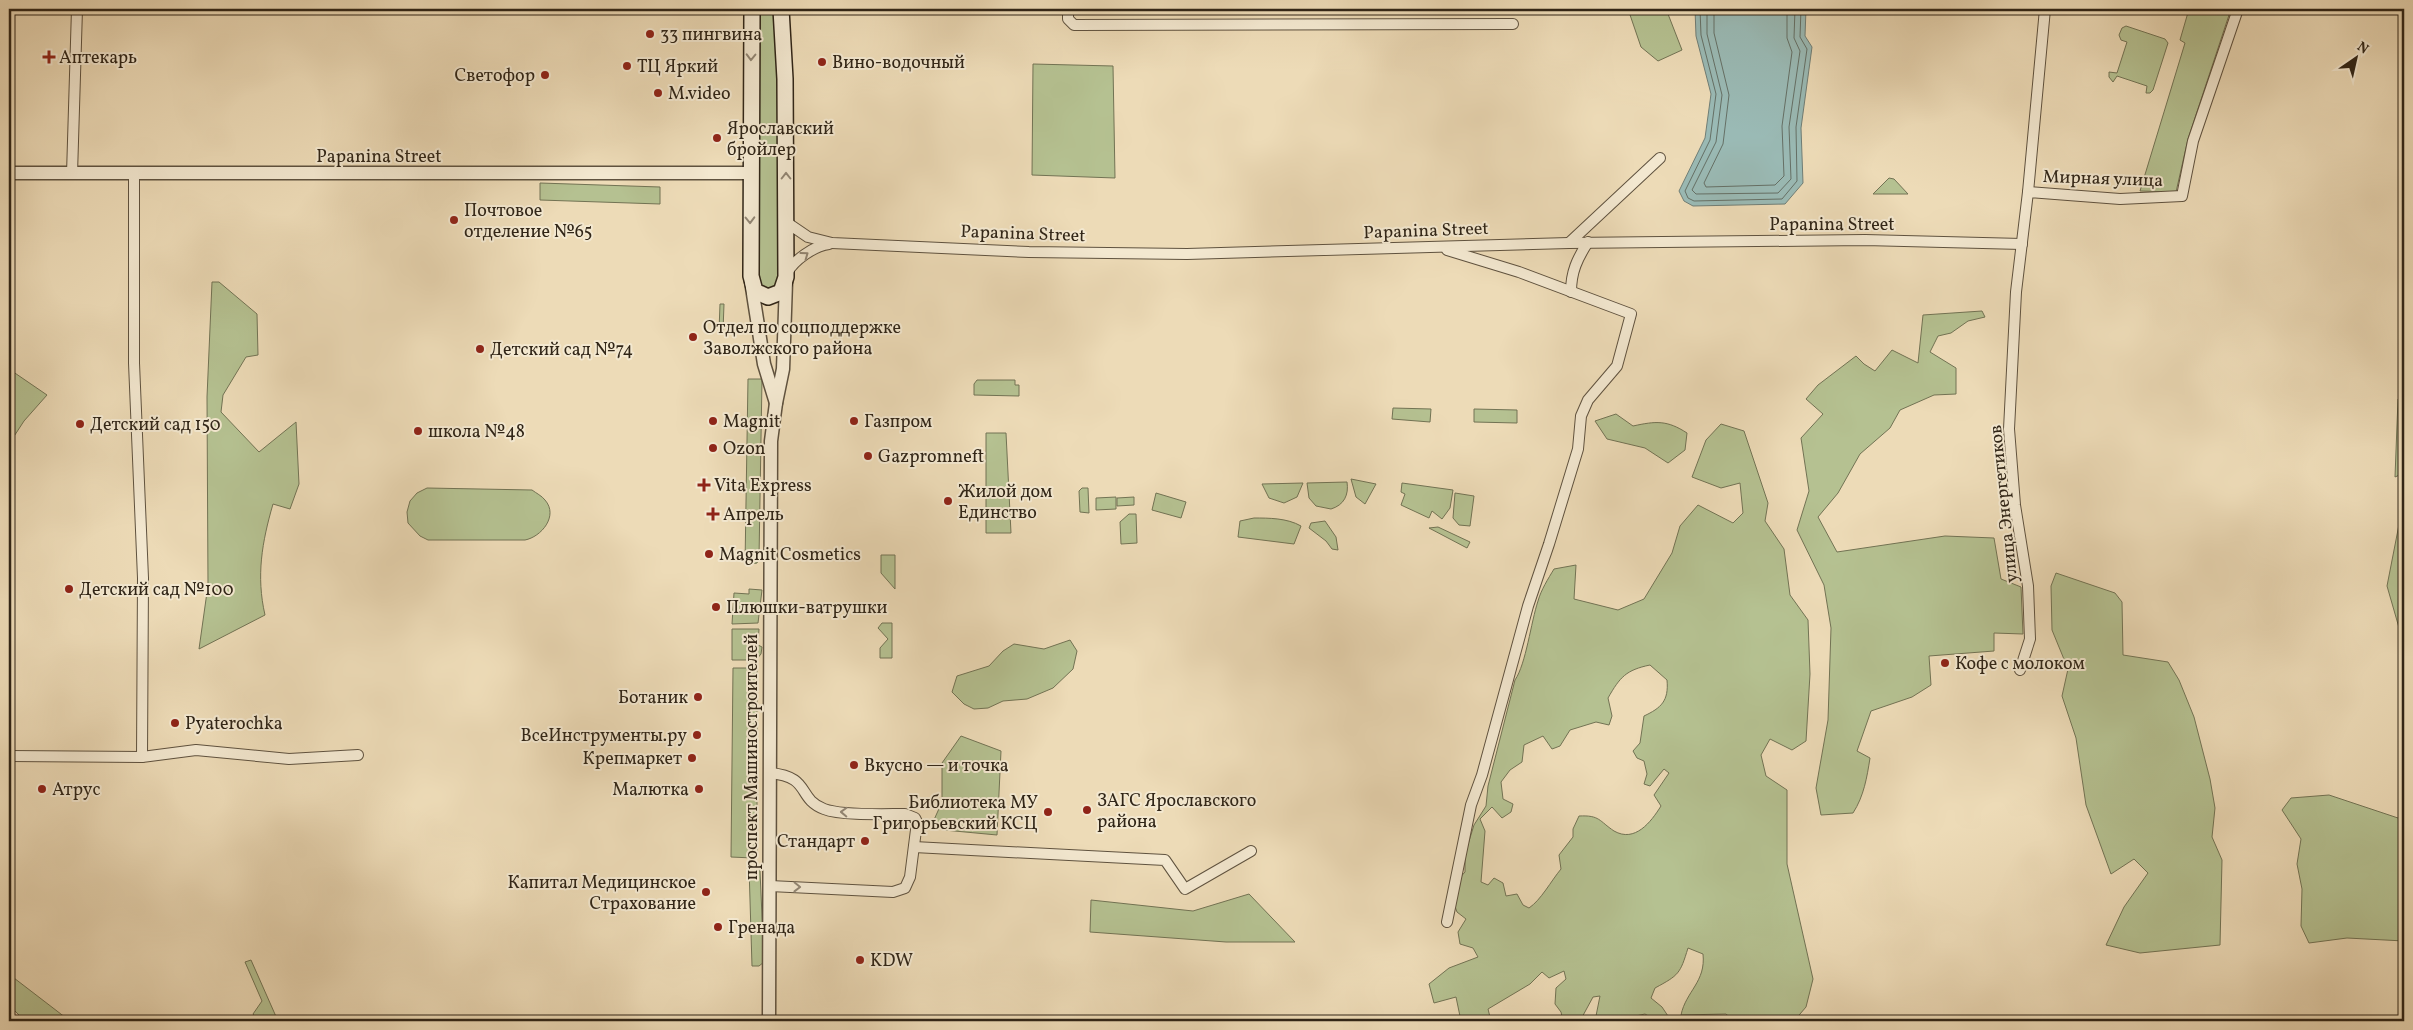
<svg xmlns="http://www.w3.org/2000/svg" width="2413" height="1030" font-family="Vollkorn,serif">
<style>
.green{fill:#b5c191;stroke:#727354;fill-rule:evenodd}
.water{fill:#9abab5;stroke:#707e76}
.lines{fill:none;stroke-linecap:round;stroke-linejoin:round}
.shore{stroke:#657066;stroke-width:1}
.minor-casing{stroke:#5f523f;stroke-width:12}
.tertiary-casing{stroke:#5f523f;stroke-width:15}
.secondary-casing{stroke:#302517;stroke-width:18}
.minor{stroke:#f3e8d0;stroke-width:10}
.tertiary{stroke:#f3e8d0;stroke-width:12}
.secondary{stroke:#f3e8d0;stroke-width:15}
.oneway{stroke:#928674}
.poi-dot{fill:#8f2418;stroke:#f3e8d0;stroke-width:2}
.labels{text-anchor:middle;stroke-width:4;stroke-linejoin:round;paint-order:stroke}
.poi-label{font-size:18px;fill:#302517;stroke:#f3e8d0;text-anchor:start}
.street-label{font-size:18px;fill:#302517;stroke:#f3e8d0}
</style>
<rect width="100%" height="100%" fill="#eddbb7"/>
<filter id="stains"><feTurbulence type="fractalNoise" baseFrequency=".004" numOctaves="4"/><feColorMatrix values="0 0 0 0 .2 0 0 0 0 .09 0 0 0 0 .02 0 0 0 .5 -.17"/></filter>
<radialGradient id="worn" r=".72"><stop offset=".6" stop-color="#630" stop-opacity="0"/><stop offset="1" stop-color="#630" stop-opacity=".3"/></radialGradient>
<g class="green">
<polygon points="759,9 774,9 778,60 779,277 777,285 770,289 763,289 758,283"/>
<polygon points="1628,9 1668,9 1668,14 1682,50 1658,61 1641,47"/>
<polygon points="2189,9 2211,9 2229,15 2188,139 2176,192 2140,191 2185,43 2180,40"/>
<polygon points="2126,26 2165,39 2168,43 2153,90 2150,93 2146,93 2147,86 2117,76 2113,82 2109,77 2109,72 2117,73 2127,42 2121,40 2119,35 2122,28"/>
<polygon points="1033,64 1113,66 1115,178 1032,175"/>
<polygon points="1889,178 1894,179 1908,194 1873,194"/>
<polygon points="540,183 660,187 660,204 540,200"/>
<path d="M212,282H219L257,314L258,355L246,357L223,395L221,412L259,452L296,422L299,484L290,509L273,504C262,542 256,576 265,615L199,649L208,585L207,397Z"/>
<polygon points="720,304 724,304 723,331 719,331"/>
<path d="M1982,311L1985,317L1968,321L1951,333L1938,336L1930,352L1956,368V394L1934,395L1900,410L1890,428L1860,454L1838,493L1818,517L1837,552L1945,536L1994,538L2001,579L2021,587L2023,634L1994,633V651L1929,656L1931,685L1912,697L1871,711L1857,751L1870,758C1867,777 1864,796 1853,813L1821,815L1816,788L1828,720L1831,628L1824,585L1797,530L1809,491L1801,438L1823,414L1806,399L1818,385L1856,356L1864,364L1875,371L1892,350L1918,363L1923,315Z"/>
<polygon points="9,369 47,395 24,421 9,444"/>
<polygon points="748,379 762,379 759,558 757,563 745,565"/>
<polygon points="977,380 1015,380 1015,385 1019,385 1019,396 974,395 974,384"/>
<polygon points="2404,398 2404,473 2395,477 2398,399"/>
<polygon points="1393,408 1431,409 1430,422 1392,419"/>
<polygon points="1474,409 1517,410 1517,423 1474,422"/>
<path d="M1616,414L1633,426C1656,421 1667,420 1687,433L1685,450L1668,463L1645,448L1607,439L1595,421Z"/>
<path d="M1721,424L1744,431L1768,503L1765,521L1784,549L1790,595L1808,620L1810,674L1806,741L1792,750L1770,739L1761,755L1766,776L1787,790V864L1813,979L1806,1007L1794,1021H1734L1726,1014L1681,1015C1686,991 1706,982 1703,954L1688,948C1680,974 1679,975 1655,988L1651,998L1662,1007L1670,1019L1657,1021L1645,1014L1626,1018L1623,1021H1595L1600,996L1593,997L1580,1021H1563L1561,1012L1555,1004L1556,988L1566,979L1564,971L1549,978L1542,972L1530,984L1488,1009L1491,1021H1461L1456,997L1434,1003L1429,984L1449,968L1478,957L1473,948L1460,944L1458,932L1466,919L1457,912L1452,898L1456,882L1465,872V854L1474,825L1486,806L1488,786L1515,680C1526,664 1531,622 1538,601C1541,590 1548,579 1554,569L1576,565L1574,599L1618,610L1644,599L1672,553L1680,526L1698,505L1733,523L1743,513L1740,483L1721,488L1692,477L1706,440ZM1650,665L1667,680C1669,701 1661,708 1644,716L1640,743L1633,751L1637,758L1644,761L1647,774L1644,784L1650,786L1664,769L1669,773L1654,795L1661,806C1651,822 1635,843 1614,831C1599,821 1600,815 1579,816L1573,829V837L1559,855L1561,869C1551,881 1541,900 1529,908L1523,905L1517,894L1506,896L1503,883L1494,878L1488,885L1481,882L1485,831L1480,819L1492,807L1502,818L1511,812L1513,804L1503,799L1501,782L1510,770L1522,762L1524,745L1543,736L1552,749L1560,746L1570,730L1596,722L1609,725L1612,716L1608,698C1620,677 1626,670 1650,665Z"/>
<polygon points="986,433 1006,433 1011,533 986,533"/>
<polygon points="1351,479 1376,484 1365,504 1356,497"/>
<path d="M1347,482C1349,495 1344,505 1331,509L1316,506L1309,498L1307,483Z"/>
<polygon points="1303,483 1297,497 1284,503 1269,498 1262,484"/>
<polygon points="1402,483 1453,490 1450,508 1442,519 1432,511 1429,518 1401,505 1405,494 1401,492"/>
<path d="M427,488L532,490C536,493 542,496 545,500C559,516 541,537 525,540H428L420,536L408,523L407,512L410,501L417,493Z"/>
<polygon points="1082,488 1088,488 1089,513 1080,512 1079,491"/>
<polygon points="1156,493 1186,502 1181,518 1152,510"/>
<polygon points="1455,493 1474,496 1470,526 1459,525 1453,518"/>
<polygon points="1116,497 1116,509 1096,510 1096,498"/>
<polygon points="1134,497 1134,505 1117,506 1117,498"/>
<polygon points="2404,499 2404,645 2387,586"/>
<polygon points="1129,514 1136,514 1137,543 1121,544 1120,522"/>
<path d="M1254,518C1269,518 1287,518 1301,526L1294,544L1238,537L1240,521Z"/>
<polygon points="1325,521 1336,537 1338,550 1332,549 1326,541 1309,528 1311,523"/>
<polygon points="1438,527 1470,542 1467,548 1429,528"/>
<polygon points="881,555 895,555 895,589 881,573"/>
<polygon points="2056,573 2115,593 2122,602 2123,655 2168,662 2179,680 2194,717 2210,779 2215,808 2212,837 2222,860 2220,945 2140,953 2106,945 2124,907 2148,873 2134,859 2111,874 2086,805 2076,738 2062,696 2068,669 2052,630 2051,586"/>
<polygon points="749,589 762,590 758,623 732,624 734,593 749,594"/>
<polygon points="882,623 892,623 892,658 880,658 880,648 888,639 878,628"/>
<polygon points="732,629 759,629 758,645 762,647 761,654 756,660 732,660"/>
<polygon points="1070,640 1077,651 1073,669 1053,688 1027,699 1003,701 988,708 974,709 964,704 952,692 957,676 989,666 1003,651 1014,644 1044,649"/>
<polygon points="733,668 757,668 757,850 753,858 731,857"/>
<polygon points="961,736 1001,751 997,835 944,830 933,822 942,802 942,763"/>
<polygon points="2329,795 2404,820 2404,941 2347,938 2309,943 2301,926 2302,889 2297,864 2301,839 2282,810 2291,798"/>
<polygon points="749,867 758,867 760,871 764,962 759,966 752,966"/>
<polygon points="1249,894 1295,942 1226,942 1090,932 1091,900 1193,911"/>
<polygon points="251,960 278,1021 258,1021 253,1014 262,1001 245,962"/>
<polygon points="9,975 14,978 70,1021 25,1021 9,1005"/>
</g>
<polygon class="water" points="1695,9 1806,9 1805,36 1812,47 1801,128 1803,183 1785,204 1693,206 1684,201 1679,191 1705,138 1711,94 1696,36"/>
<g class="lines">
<g class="shore">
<polyline points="1700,9 1701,35 1716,94 1710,140 1685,191 1688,198 1694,201 1782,199 1797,181 1796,127 1807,49 1800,37 1801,9"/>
<polyline points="1707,9 1707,34 1722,95 1716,142 1692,190 1696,194 1778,193 1791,179 1789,127 1800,51 1794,38 1795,9"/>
<polyline points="1714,9 1714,33 1729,95 1723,144 1704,183 1706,187 1775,185 1784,176 1782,126 1792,52 1787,38 1787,9"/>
</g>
<g class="minor-casing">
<g id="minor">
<polyline points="1068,9 1068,19 1074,25 1513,24"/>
<polyline points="72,174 77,9"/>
<polyline points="134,174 134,363 143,578 142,757"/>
<polyline points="2028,192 2045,9"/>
<polyline points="786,222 808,237 832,243 1029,252 1187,254 1569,243 1865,240 2022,244"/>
<polyline points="1569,243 1660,158"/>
<path d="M787,273C794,260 814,246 829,244"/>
<path d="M1571,292C1571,272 1577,259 1588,242"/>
<polyline points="2020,670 2030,639 2028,586 2015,505 2009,429 2016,292 2028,192 2120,199 2182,196 2193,141 2238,9"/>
<polyline points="9,756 142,757 196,750 289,759 358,755"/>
<polyline points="914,847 1165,860 1185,889 1251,851"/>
<path d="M770,886L893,892L905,888L910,877L917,822L915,818L905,814C885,814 842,816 824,809C796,798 812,777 770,773"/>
<polyline points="1447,922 1471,805 1482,775 1528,606 1549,544 1578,449 1581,416 1588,400 1617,366 1631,314 1519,272 1447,250"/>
</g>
</g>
<g class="tertiary-casing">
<g id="tertiary">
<polyline points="9,173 750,173"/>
<polyline points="751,281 764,364 776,403"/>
<polyline points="769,1021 771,441 776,403 783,369 786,282"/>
</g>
</g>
<g class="secondary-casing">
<polyline id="secondary" points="752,9 751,276 755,291 768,297 781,292 786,277 785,79 781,9"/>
</g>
<use href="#minor" class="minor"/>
<use href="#tertiary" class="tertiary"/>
<use href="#secondary" class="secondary"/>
</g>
<defs><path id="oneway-chevron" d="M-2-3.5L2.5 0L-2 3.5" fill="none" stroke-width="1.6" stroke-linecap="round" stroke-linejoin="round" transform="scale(1.25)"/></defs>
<g class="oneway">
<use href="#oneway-chevron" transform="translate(751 57) rotate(91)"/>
<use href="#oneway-chevron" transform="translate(786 176) rotate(-90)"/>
<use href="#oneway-chevron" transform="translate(750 220) rotate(89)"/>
<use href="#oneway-chevron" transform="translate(805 255) rotate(-36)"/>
<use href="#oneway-chevron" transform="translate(844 812) rotate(-178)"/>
<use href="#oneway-chevron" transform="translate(797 887) rotate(1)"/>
</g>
<g class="poi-dot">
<circle cx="650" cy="34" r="5"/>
<path d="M46.5 49.5h5v5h5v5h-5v5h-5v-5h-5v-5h5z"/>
<circle cx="822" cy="62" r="5"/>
<circle cx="627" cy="66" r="5"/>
<circle cx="545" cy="75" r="5"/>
<circle cx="658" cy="93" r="5"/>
<circle cx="717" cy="138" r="5"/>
<circle cx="454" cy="220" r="5"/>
<circle cx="693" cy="337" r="5"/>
<circle cx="480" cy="349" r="5"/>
<circle cx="713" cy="421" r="5"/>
<circle cx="854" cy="421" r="5"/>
<circle cx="80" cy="424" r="5"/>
<circle cx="418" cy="431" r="5"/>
<circle cx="713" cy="448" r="5"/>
<circle cx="868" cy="456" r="5"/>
<path d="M701.5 477.5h5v5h5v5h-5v5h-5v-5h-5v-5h5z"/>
<circle cx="948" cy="501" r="5"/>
<path d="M710.5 506.5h5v5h5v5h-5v5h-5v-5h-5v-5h5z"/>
<circle cx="709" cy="554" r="5"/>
<circle cx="69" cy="589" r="5"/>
<circle cx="716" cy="607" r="5"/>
<circle cx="1945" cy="663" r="5"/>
<circle cx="698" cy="697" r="5"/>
<circle cx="175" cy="723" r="5"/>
<circle cx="697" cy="735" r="5"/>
<circle cx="692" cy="758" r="5"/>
<circle cx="854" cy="765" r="5"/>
<circle cx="42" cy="789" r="5"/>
<circle cx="699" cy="789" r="5"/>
<circle cx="1087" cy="810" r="5"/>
<circle cx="1048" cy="812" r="5"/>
<circle cx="865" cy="841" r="5"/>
<circle cx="706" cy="892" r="5"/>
<circle cx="718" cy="927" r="5"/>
<circle cx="860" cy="960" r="5"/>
</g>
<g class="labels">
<g class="poi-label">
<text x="660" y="40">33 пингвина</text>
<text x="59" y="63">Аптекарь</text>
<text x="832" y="68">Вино-водочный</text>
<text x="637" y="72">ТЦ Яркий</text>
<text x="535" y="81" text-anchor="end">Светофор</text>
<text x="668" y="99">M.video</text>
<text x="727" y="134">Ярославский<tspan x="727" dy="21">бройлер</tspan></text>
<text x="464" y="216">Почтовое<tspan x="464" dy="21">отделение №65</tspan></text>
<text x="703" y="333">Отдел по соцподдержке<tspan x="703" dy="21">Заволжского района</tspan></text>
<text x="490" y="355">Детский сад №74</text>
<text x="723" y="427">Magnit</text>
<text x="864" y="427">Газпром</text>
<text x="90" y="430">Детский сад 150</text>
<text x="428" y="437">школа №48</text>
<text x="723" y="454">Ozon</text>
<text x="878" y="462">Gazpromneft</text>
<text x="714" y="491">Vita Express</text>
<text x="958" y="497">Жилой дом<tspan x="958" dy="21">Единство</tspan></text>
<text x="723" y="520">Апрель</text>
<text x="719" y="560">Magnit Cosmetics</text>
<text x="79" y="595">Детский сад №100</text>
<text x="726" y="613">Плюшки-ватрушки</text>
<text x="1955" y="669">Кофе с молоком</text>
<text x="688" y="703" text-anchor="end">Ботаник</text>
<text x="185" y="729">Pyaterochka</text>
<text x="687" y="741" text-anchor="end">ВсеИнструменты.ру</text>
<text x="682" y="764" text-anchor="end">Крепмаркет</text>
<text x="864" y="771">Вкусно — и точка</text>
<text x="52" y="795">Атрус</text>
<text x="689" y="795" text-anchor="end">Малютка</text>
<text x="1097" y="806">ЗАГС Ярославского<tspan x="1097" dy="21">района</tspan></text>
<text x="1038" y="808" text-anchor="end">Библиотека МУ<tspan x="1038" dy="21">Григорьевский КСЦ</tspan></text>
<text x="855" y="847" text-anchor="end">Стандарт</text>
<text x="696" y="888" text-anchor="end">Капитал Медицинское<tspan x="696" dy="21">Страхование</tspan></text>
<text x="728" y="933">Гренада</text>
<text x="870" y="966">KDW</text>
</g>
<g class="street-label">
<text x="379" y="162">Papanina Street</text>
<text transform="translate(2103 178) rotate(2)" y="6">Мирная улица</text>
<text x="1832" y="230">Papanina Street</text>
<text transform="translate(1426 230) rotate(-2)" y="6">Papanina Street</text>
<text transform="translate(1023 233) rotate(2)" y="6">Papanina Street</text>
<text transform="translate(2003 504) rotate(-96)" y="6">улица Энергетиков</text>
<text transform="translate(751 757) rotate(-90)" y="6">проспект Машиностроителей</text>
</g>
</g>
<rect width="2413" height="1030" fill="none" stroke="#eddbb7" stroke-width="30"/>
<rect x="10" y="10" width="2393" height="1010" fill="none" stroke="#302517" stroke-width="2.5"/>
<rect x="15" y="15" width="2383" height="1000" fill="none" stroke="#302517"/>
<g transform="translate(2356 58) rotate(34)" stroke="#f3e8d0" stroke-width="4" paint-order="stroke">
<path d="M0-4L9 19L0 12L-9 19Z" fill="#302517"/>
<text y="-8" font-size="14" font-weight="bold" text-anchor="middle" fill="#302517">N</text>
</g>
<rect width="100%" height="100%" filter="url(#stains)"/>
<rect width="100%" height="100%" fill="url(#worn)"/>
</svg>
